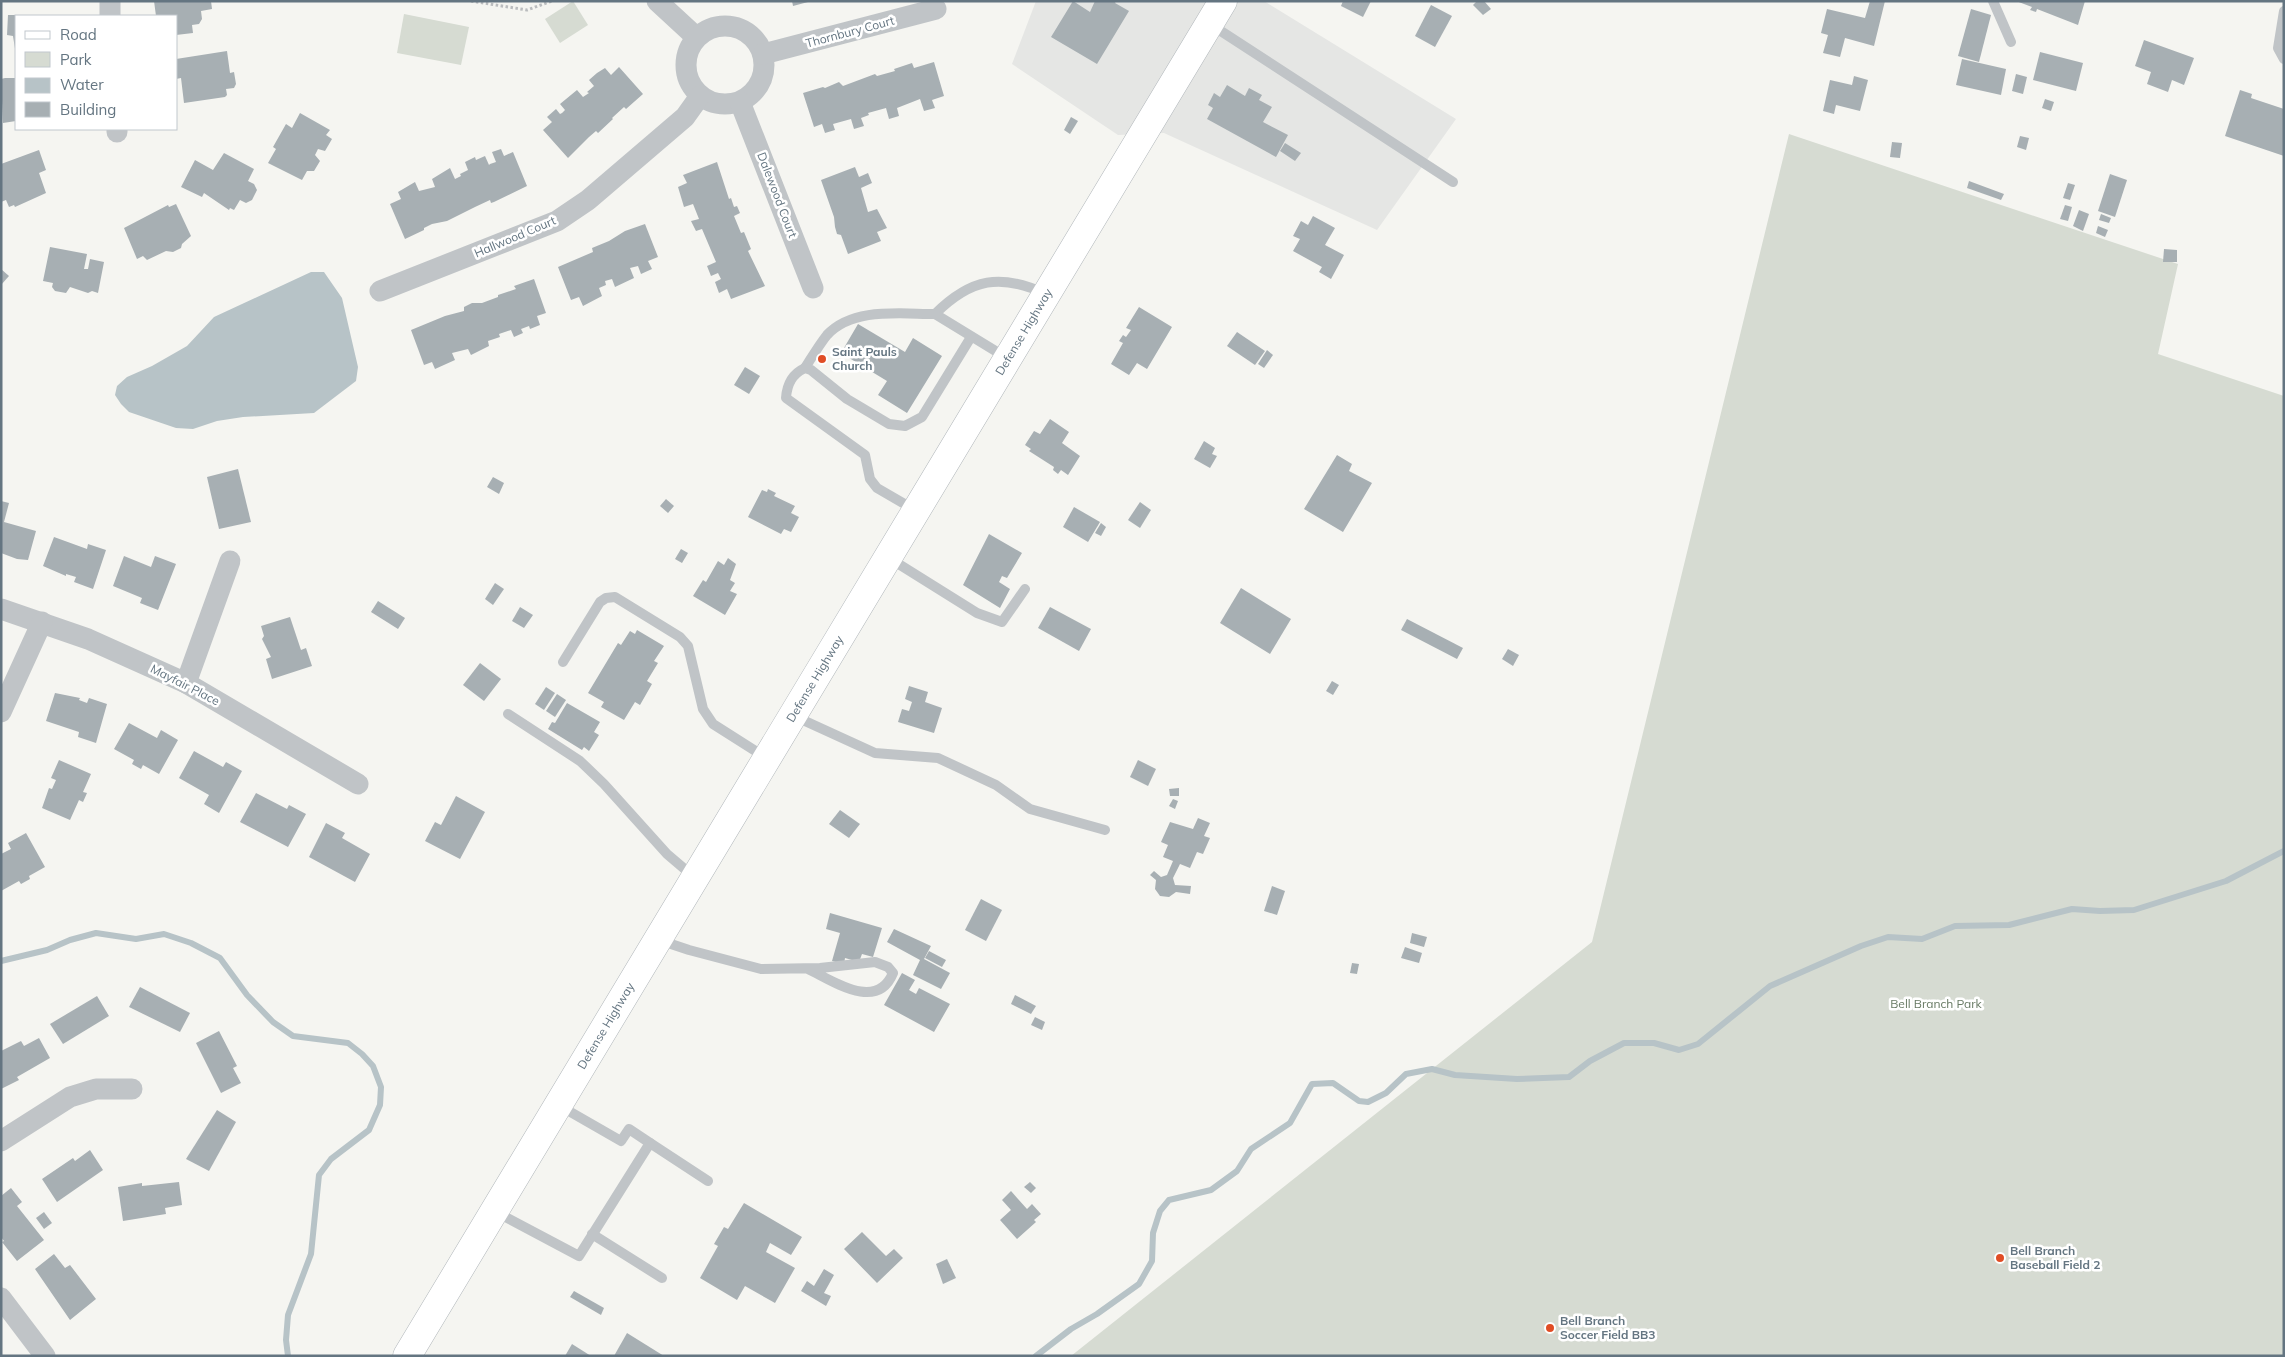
<svg xmlns="http://www.w3.org/2000/svg" width="2285" height="1357" font-family="Mulish,sans-serif">
<style>
.built{fill:#e5e6e4}
.green{fill:#d6dbd2}
.water{fill:#b7c3c7}
.lines{fill:none;stroke-linecap:round;stroke-linejoin:round}
.stream{stroke:#b7c3c7;stroke-width:6}
.building{fill:#a7afb3}
.secondary-casing{stroke:#b0b6ba;stroke-width:29}
.path{stroke:#babcbe;stroke-width:3;stroke-dasharray:2.5 2.5;stroke-linecap:butt}
.service{stroke:#c0c4c7;stroke-width:10}
.minor{stroke:#c0c4c7;stroke-width:21}
.secondary{stroke:#fff;stroke-width:28}
.poi-dot{fill:#e04d25;stroke:#fff;stroke-width:2}
.labels{text-anchor:middle;stroke-width:5;stroke-linejoin:round;paint-order:stroke}
.street-label{font-size:12px;fill:#647581;stroke:#fff}
.poi-label{font-size:12px;font-weight:bold;fill:#647581;stroke:#fff;text-anchor:start}
.park-label{font-size:12px;fill:#677963;stroke:#fff}
</style>
<rect width="100%" height="100%" fill="#f5f5f1"/>
<polygon class="built" points="1036,1 1264,1 1456,119 1377,230 1164,133 1118,135 1012,64"/>
<g class="green">
<polygon points="573,1 588,25 560,43 545,19"/>
<polygon points="404,14 469,27 461,65 397,53"/>
<polygon points="1789,134 2178,264 2158,354 2284,396 2284,1356 1071,1356 1592,942"/>
</g>
<polygon class="water" points="311,272 324,272 342,298 358,367 356,381 314,413 243,417 217,421 193,429 176,428 129,412 121,404 115,395 117,386 127,377 152,366 187,346 214,317"/>
<g class="lines">
<g class="stream">
<polyline points="1,961 47,950 70,940 96,933 136,939 164,934 191,943 220,958 247,995 273,1022 293,1036 348,1043 362,1054 373,1066 381,1087 380,1105 369,1130 331,1159 319,1175 311,1254 288,1315 286,1340 288,1356"/>
<polyline points="1036,1356 1071,1329 1097,1314 1139,1284 1152,1261 1153,1233 1160,1211 1169,1200 1211,1190 1237,1171 1251,1149 1290,1123 1312,1084 1333,1083 1359,1101 1368,1102 1386,1093 1406,1074 1432,1069 1455,1075 1517,1079 1569,1077 1590,1061 1624,1043 1654,1043 1679,1050 1698,1044 1770,986 1861,946 1888,937 1922,939 1955,926 2009,925 2072,909 2100,911 2134,910 2226,881 2284,851"/>
</g>
</g>
<g class="building">
<polygon points="154,1 211,1 212,9 201,11 202,19 199,24 192,25 193,33 176,35 176,16 156,16"/>
<polygon points="792,1 808,1 808,2 793,6"/>
<polygon points="1073,1 1090,12 1095,1 1116,1 1115,3 1129,11 1097,64 1051,37"/>
<polygon points="1343,1 1371,1 1363,17 1341,6"/>
<polygon points="1477,1 1484,1 1491,9 1483,15 1473,5"/>
<polygon points="1870,1 1885,1 1874,46 1845,38 1840,57 1823,53 1828,35 1821,33 1827,9 1865,18"/>
<polygon points="2016,1 2085,1 2078,25 2037,9 2036,12 2030,10 2032,7"/>
<polygon points="1431,5 1452,16 1435,47 1415,36"/>
<polygon points="1971,9 1991,15 1979,62 1958,56"/>
<polygon points="8,15 16,15 16,55 13,36 7,35"/>
<polygon points="2144,40 2194,58 2184,85 2172,80 2168,92 2147,84 2151,72 2135,66"/>
<polygon points="227,51 230,73 234,72 236,84 234,88 226,89 227,95 225,97 184,103 181,78 176,79 176,59"/>
<polygon points="2040,52 2083,63 2076,91 2033,80"/>
<polygon points="1962,59 2006,69 2001,95 1956,85"/>
<polygon points="934,62 944,96 932,100 935,108 924,111 920,99 897,108 899,116 889,119 886,108 868,113 869,115 861,118 864,126 854,129 851,119 833,124 835,130 825,133 822,124 814,127 803,93 823,87 825,88 839,82 843,86 875,74 877,76 895,71 894,69 912,63 914,68"/>
<polygon points="619,67 643,94 626,109 624,107 612,118 613,119 598,133 596,131 589,137 568,158 543,130 552,122 547,117 556,109 560,114 562,113 565,110 560,104 577,90 583,97 589,93 587,92 594,86 589,80 597,73 605,68 611,75"/>
<polygon points="2016,74 2027,77 2023,94 2012,91"/>
<polygon points="1854,76 1868,80 1860,111 1836,105 1834,114 1823,111 1830,80 1852,85"/>
<polygon points="5,78 16,78 16,121 3,123 1,79"/>
<polygon points="1227,85 1245,96 1249,88 1262,95 1259,100 1272,107 1263,122 1288,135 1276,157 1207,119 1213,108 1208,105 1214,93 1220,97"/>
<polygon points="2240,90 2252,94 2251,98 2284,109 2284,156 2225,136"/>
<polygon points="2045,99 2054,102 2051,111 2042,108"/>
<polygon points="300,113 330,130 326,135 332,139 325,151 318,149 315,155 320,161 314,171 307,171 302,180 268,163 276,149 273,147 286,124 292,128"/>
<polygon points="1071,117 1078,121 1070,134 1064,130"/>
<polygon points="2020,136 2029,138 2026,150 2017,147"/>
<polygon points="1892,142 1902,143 1900,158 1890,157"/>
<polygon points="1285,143 1301,153 1295,161 1280,151"/>
<polygon points="501,149 504,156 513,152 527,186 494,202 491,203 490,200 475,207 447,221 432,224 424,228 424,230 405,239 390,204 401,199 398,192 415,182 419,191 435,187 432,179 450,168 455,179 461,176 460,174 468,170 465,162 475,157 476,160 485,156 489,165 490,164 496,162 492,152"/>
<polygon points="39,150 46,170 39,173 46,193 15,207 14,205 9,207 6,200 1,202 1,164"/>
<polygon points="224,153 254,169 248,181 254,184 257,190 252,200 246,203 240,200 234,210 230,208 229,210 204,193 202,197 181,187 195,160 213,170"/>
<polygon points="717,162 729,199 731,198 734,207 737,206 740,213 734,216 741,233 744,232 751,249 748,251 765,286 731,299 727,289 719,293 715,282 721,279 718,273 711,276 707,266 716,262 702,229 696,231 691,221 699,219 693,204 684,207 678,187 687,183 683,175"/>
<polygon points="855,167 859,177 868,173 872,183 861,188 868,212 877,209 887,228 877,232 881,241 848,254 841,235 837,234 835,227 834,217 821,180"/>
<polygon points="2110,174 2127,180 2115,217 2098,211"/>
<polygon points="1969,181 2004,194 2001,200 1967,188"/>
<polygon points="2068,183 2075,185 2070,200 2063,198"/>
<polygon points="176,204 191,236 182,244 181,248 173,252 166,251 147,260 143,256 137,259 124,228 168,205 169,207"/>
<polygon points="2065,205 2072,207 2068,221 2060,219"/>
<polygon points="2079,210 2089,214 2083,231 2073,226"/>
<polygon points="2101,214 2111,218 2109,223 2099,220"/>
<polygon points="1313,216 1335,228 1325,245 1344,255 1331,279 1319,272 1322,267 1293,251 1300,239 1293,236 1301,221 1308,225"/>
<polygon points="645,224 658,257 648,261 652,269 641,274 638,266 630,268 634,278 615,287 612,279 605,281 606,285 599,288 602,296 583,306 579,297 571,300 558,267 593,252 592,248 609,241 625,231"/>
<polygon points="2098,226 2108,230 2105,237 2096,233"/>
<polygon points="50,247 87,254 84,269 88,269 90,259 104,262 98,293 92,291 88,293 70,287 66,293 55,291 52,287 53,283 43,281"/>
<polygon points="2164,249 2177,250 2177,262 2163,262"/>
<polygon points="1,269 9,276 1,285"/>
<polygon points="534,279 546,313 537,316 540,325 530,329 529,326 521,329 523,333 514,337 511,330 499,334 500,337 488,341 489,346 471,355 468,349 452,353 455,360 435,369 432,362 424,365 411,330 445,316 464,311 464,307 472,303 482,303 498,297 498,295 516,289 514,286"/>
<polygon points="1139,307 1172,327 1147,369 1137,363 1129,375 1111,364 1123,343 1119,341 1123,335 1126,337 1131,330 1126,328"/>
<polygon points="858,324 905,352 913,338 942,356 907,413 878,395 887,381 841,353"/>
<polygon points="1237,332 1265,351 1255,365 1227,346"/>
<polygon points="1267,350 1273,355 1264,368 1258,364"/>
<polygon points="745,367 760,376 749,394 734,385"/>
<polygon points="1050,419 1069,432 1062,443 1080,456 1068,475 1061,470 1058,474 1053,470 1054,467 1029,451 1031,449 1025,445 1034,431 1040,434"/>
<polygon points="1204,441 1215,448 1212,454 1217,456 1210,468 1194,459"/>
<polygon points="1337,455 1352,464 1349,471 1372,483 1343,532 1304,509"/>
<polygon points="238,469 251,522 219,529 207,477"/>
<polygon points="493,477 504,483 499,494 487,487"/>
<polygon points="768,489 776,493 774,496 795,506 791,513 799,517 791,532 784,529 781,534 748,517 762,490 767,492"/>
<polygon points="666,499 674,506 668,513 660,506"/>
<polygon points="1,501 9,503 4,522 36,531 28,560 17,559 1,553"/>
<polygon points="1140,502 1151,510 1140,528 1128,520"/>
<polygon points="1074,507 1100,522 1088,542 1063,527"/>
<polygon points="1101,523 1106,527 1101,536 1095,533"/>
<polygon points="989,534 1022,553 1007,578 1002,576 999,582 1010,589 1000,608 963,585"/>
<polygon points="54,537 87,549 88,544 106,550 93,589 74,582 76,577 66,574 66,576 43,566"/>
<polygon points="681,549 688,553 682,563 675,559"/>
<polygon points="124,556 151,567 155,556 176,564 158,610 140,603 142,598 113,586"/>
<polygon points="728,558 736,564 730,580 735,583 730,591 737,594 725,615 693,596 703,580 706,582 718,561 724,565"/>
<polygon points="495,583 504,589 493,605 485,599"/>
<polygon points="1241,588 1291,619 1270,654 1220,623"/>
<polygon points="378,601 405,618 398,629 371,612"/>
<polygon points="520,607 533,615 524,628 512,621"/>
<polygon points="1050,607 1091,629 1079,651 1038,628"/>
<polygon points="290,617 301,650 306,648 312,666 272,679 266,659 271,657 262,639 264,636 261,626"/>
<polygon points="1407,619 1463,648 1457,659 1401,630"/>
<polygon points="637,630 664,646 654,661 658,663 647,681 652,684 640,705 635,702 624,720 601,707 604,702 588,693 618,643 621,645 630,631 635,634"/>
<polygon points="1508,649 1519,655 1513,666 1502,659"/>
<polygon points="480,663 501,679 484,701 463,685"/>
<polygon points="1332,681 1339,685 1333,695 1326,691"/>
<polygon points="909,686 928,692 925,702 942,708 934,733 898,722 902,709 909,711 912,702 905,699"/>
<polygon points="546,687 555,693 544,710 535,704"/>
<polygon points="55,693 80,698 79,700 87,703 89,698 107,704 96,743 78,737 79,732 46,721"/>
<polygon points="557,694 566,700 555,717 546,711"/>
<polygon points="567,703 600,722 594,732 599,735 589,751 584,747 582,750 548,729 552,722 555,723"/>
<polygon points="129,723 157,738 161,730 178,740 159,774 143,765 141,769 132,764 134,760 114,749"/>
<polygon points="194,751 223,767 226,762 242,771 219,813 204,804 209,795 179,778"/>
<polygon points="59,760 91,774 83,792 87,793 83,802 79,800 70,820 42,808 49,788 52,789 56,780 51,778"/>
<polygon points="1138,760 1156,769 1148,786 1130,777"/>
<polygon points="1179,788 1179,796 1170,796 1169,789"/>
<polygon points="256,793 287,809 289,805 306,814 288,847 240,822"/>
<polygon points="456,796 485,812 460,859 425,841 435,822 441,825"/>
<polygon points="1173,799 1178,801 1175,809 1169,806"/>
<polygon points="840,810 860,824 849,838 829,824"/>
<polygon points="1198,818 1210,823 1204,836 1210,838 1203,854 1197,852 1190,868 1180,864 1173,878 1175,885 1191,886 1190,894 1176,892 1169,897 1160,896 1155,889 1156,880 1150,875 1154,871 1161,877 1167,875 1173,861 1163,857 1168,845 1161,842 1170,822 1193,829"/>
<polygon points="326,823 345,833 342,838 370,854 355,882 309,857"/>
<polygon points="26,833 45,867 29,876 30,879 21,884 19,881 1,891 1,854 11,849 8,843"/>
<polygon points="1272,886 1285,891 1277,915 1264,911"/>
<polygon points="981,899 1002,910 986,941 965,930"/>
<polygon points="830,913 882,928 873,957 862,954 859,962 845,958 844,964 832,961 840,933 826,929"/>
<polygon points="894,929 931,946 924,959 950,973 941,989 913,975 920,960 887,942"/>
<polygon points="1412,933 1427,937 1424,947 1410,943"/>
<polygon points="1405,947 1422,953 1419,963 1401,958"/>
<polygon points="929,951 946,960 942,967 925,958"/>
<polygon points="1352,963 1359,964 1357,974 1350,973"/>
<polygon points="902,973 915,980 909,990 916,994 919,988 950,1004 934,1032 884,1005"/>
<polygon points="140,987 190,1013 180,1032 129,1007"/>
<polygon points="1015,995 1036,1006 1031,1014 1011,1004"/>
<polygon points="97,996 109,1016 63,1044 50,1024"/>
<polygon points="1035,1017 1045,1022 1042,1030 1031,1025"/>
<polygon points="219,1031 237,1066 233,1068 241,1083 221,1093 196,1043"/>
<polygon points="39,1038 50,1058 17,1077 19,1080 1,1089 1,1051 21,1041 24,1046"/>
<polygon points="217,1110 236,1122 209,1171 186,1159"/>
<polygon points="90,1150 103,1170 57,1202 42,1179 73,1158 75,1161"/>
<polygon points="179,1182 182,1205 165,1208 166,1214 123,1221 118,1187 142,1183 142,1186"/>
<polygon points="1030,1182 1036,1188 1031,1193 1024,1187"/>
<polygon points="11,1188 22,1202 17,1206 44,1240 17,1261 2,1242 4,1241 1,1237 1,1196"/>
<polygon points="1011,1191 1027,1209 1032,1204 1041,1214 1034,1220 1036,1222 1017,1239 1000,1220 1011,1210 1002,1200"/>
<polygon points="744,1203 802,1237 791,1255 770,1243 766,1252 795,1268 775,1303 745,1286 737,1300 700,1278 718,1246 714,1244 724,1227 728,1229"/>
<polygon points="44,1212 52,1223 44,1229 36,1218"/>
<polygon points="862,1232 886,1256 894,1249 903,1258 877,1283 844,1249"/>
<polygon points="54,1254 65,1268 70,1265 96,1299 70,1320 35,1269"/>
<polygon points="947,1259 956,1278 943,1284 936,1264"/>
<polygon points="824,1269 834,1275 824,1293 831,1296 826,1306 801,1291 807,1281 814,1286"/>
<polygon points="574,1291 604,1308 601,1315 570,1297"/>
<polygon points="627,1333 664,1356 614,1356"/>
<polygon points="572,1344 591,1356 565,1356"/>
</g>
<g class="lines">
<g class="secondary-casing">
<polyline id="secondary" points="407,1356 1223,1"/>
</g>
<polyline class="path" points="471,1 527,10 552,1"/>
<g class="service">
<polyline points="1993,1 2011,42"/>
<polyline points="2284,11 2278,48 2284,59"/>
<polyline points="1210,24 1453,182"/>
<path d="M1007,358L935,314C971,278 1001,273 1046,294"/>
<path d="M805,368C812,357 819,345 827,335C853,307 900,314 935,314"/>
<path d="M915,510L877,488L870,479L865,455L786,398C787,384 792,374 805,368L811,370L847,399L889,424L905,426L922,417L971,337"/>
<polyline points="889,558 977,613 1002,622 1025,589"/>
<polyline points="563,662 600,602 606,598 615,597 680,637 688,646 703,709 713,724 765,757"/>
<polyline points="508,714 580,761 604,784 667,854 694,877"/>
<polyline points="794,716 875,753 938,758 996,785 1030,809 1105,830"/>
<path d="M659,940L689,950L761,969L820,968L875,962L888,967L893,973C877,1012 833,981 808,969"/>
<polyline points="560,1106 621,1141 629,1129 650,1143"/>
<polyline points="496,1212 579,1256 650,1143 708,1181"/>
<polyline points="592,1234 662,1278"/>
</g>
<g class="minor">
<polyline points="110,1 110,16"/>
<polyline points="657,1 696,37"/>
<circle cx="725" cy="65" r="39"/>
<polyline points="763,54 936,9"/>
<polyline points="740,102 813,288"/>
<polyline points="117,129 117,132"/>
<polyline points="380,291 557,221 588,200 685,117 700,96"/>
<polyline points="1,609 88,639 186,683 358,784"/>
<polyline points="186,683 230,561"/>
<polyline points="1,712 42,622"/>
<polyline points="1,1141 70,1097 96,1089 132,1089"/>
<polyline points="1,1298 45,1356"/>
</g>
<use href="#secondary" class="secondary"/>
</g>
<g class="poi-dot">
<circle cx="822" cy="359" r="5"/>
<circle cx="2000" cy="1258" r="5"/>
<circle cx="1550" cy="1328" r="5"/>
</g>
<g class="labels">
<g class="street-label">
<text transform="translate(850 32) rotate(-15)" y="4">Thornbury Court</text>
<text transform="translate(777 195) rotate(69)" y="4">Dalewood Court</text>
<text transform="translate(515 237) rotate(-23)" y="4">Hallwood Court</text>
<text transform="translate(1024 332) rotate(-59)" y="4">Defense Highway</text>
<text transform="translate(815 679) rotate(-59)" y="4">Defense Highway</text>
<text transform="translate(185 685) rotate(27)" y="4">Mayfair Place</text>
<text transform="translate(606 1026) rotate(-59)" y="4">Defense Highway</text>
</g>
<g class="poi-label">
<text x="832" y="356">Saint Pauls<tspan x="832" dy="14">Church</tspan></text>
<text x="2010" y="1255">Bell Branch<tspan x="2010" dy="14">Baseball Field 2</tspan></text>
<text x="1560" y="1325">Bell Branch<tspan x="1560" dy="14">Soccer Field BB3</tspan></text>
</g>
<g class="park-label">
<text x="1936" y="1008">Bell Branch Park</text>
</g>
</g>
<rect width="2285" height="1357" fill="none" stroke="#647581" stroke-width="5"/>
<rect x="15" y="15" width="162" height="115" fill="#ffffff" stroke="#c1c8cd"/>
<rect x="25" y="31" width="25" height="8" fill="#ffffff" stroke="#c1c8cd"/>
<text x="60" y="40" font-size="15" fill="#647581">Road</text>
<rect x="25" y="52" width="25" height="15" fill="#d6dbd2" stroke="#c1c8cd"/>
<text x="60" y="65" font-size="15" fill="#647581">Park</text>
<rect x="25" y="78" width="25" height="15" fill="#b7c3c7" stroke="#c1c8cd"/>
<text x="60" y="90" font-size="15" fill="#647581">Water</text>
<rect x="25" y="102" width="25" height="15" fill="#a7afb3" stroke="#c1c8cd"/>
<text x="60" y="115" font-size="15" fill="#647581">Building</text>
</svg>
